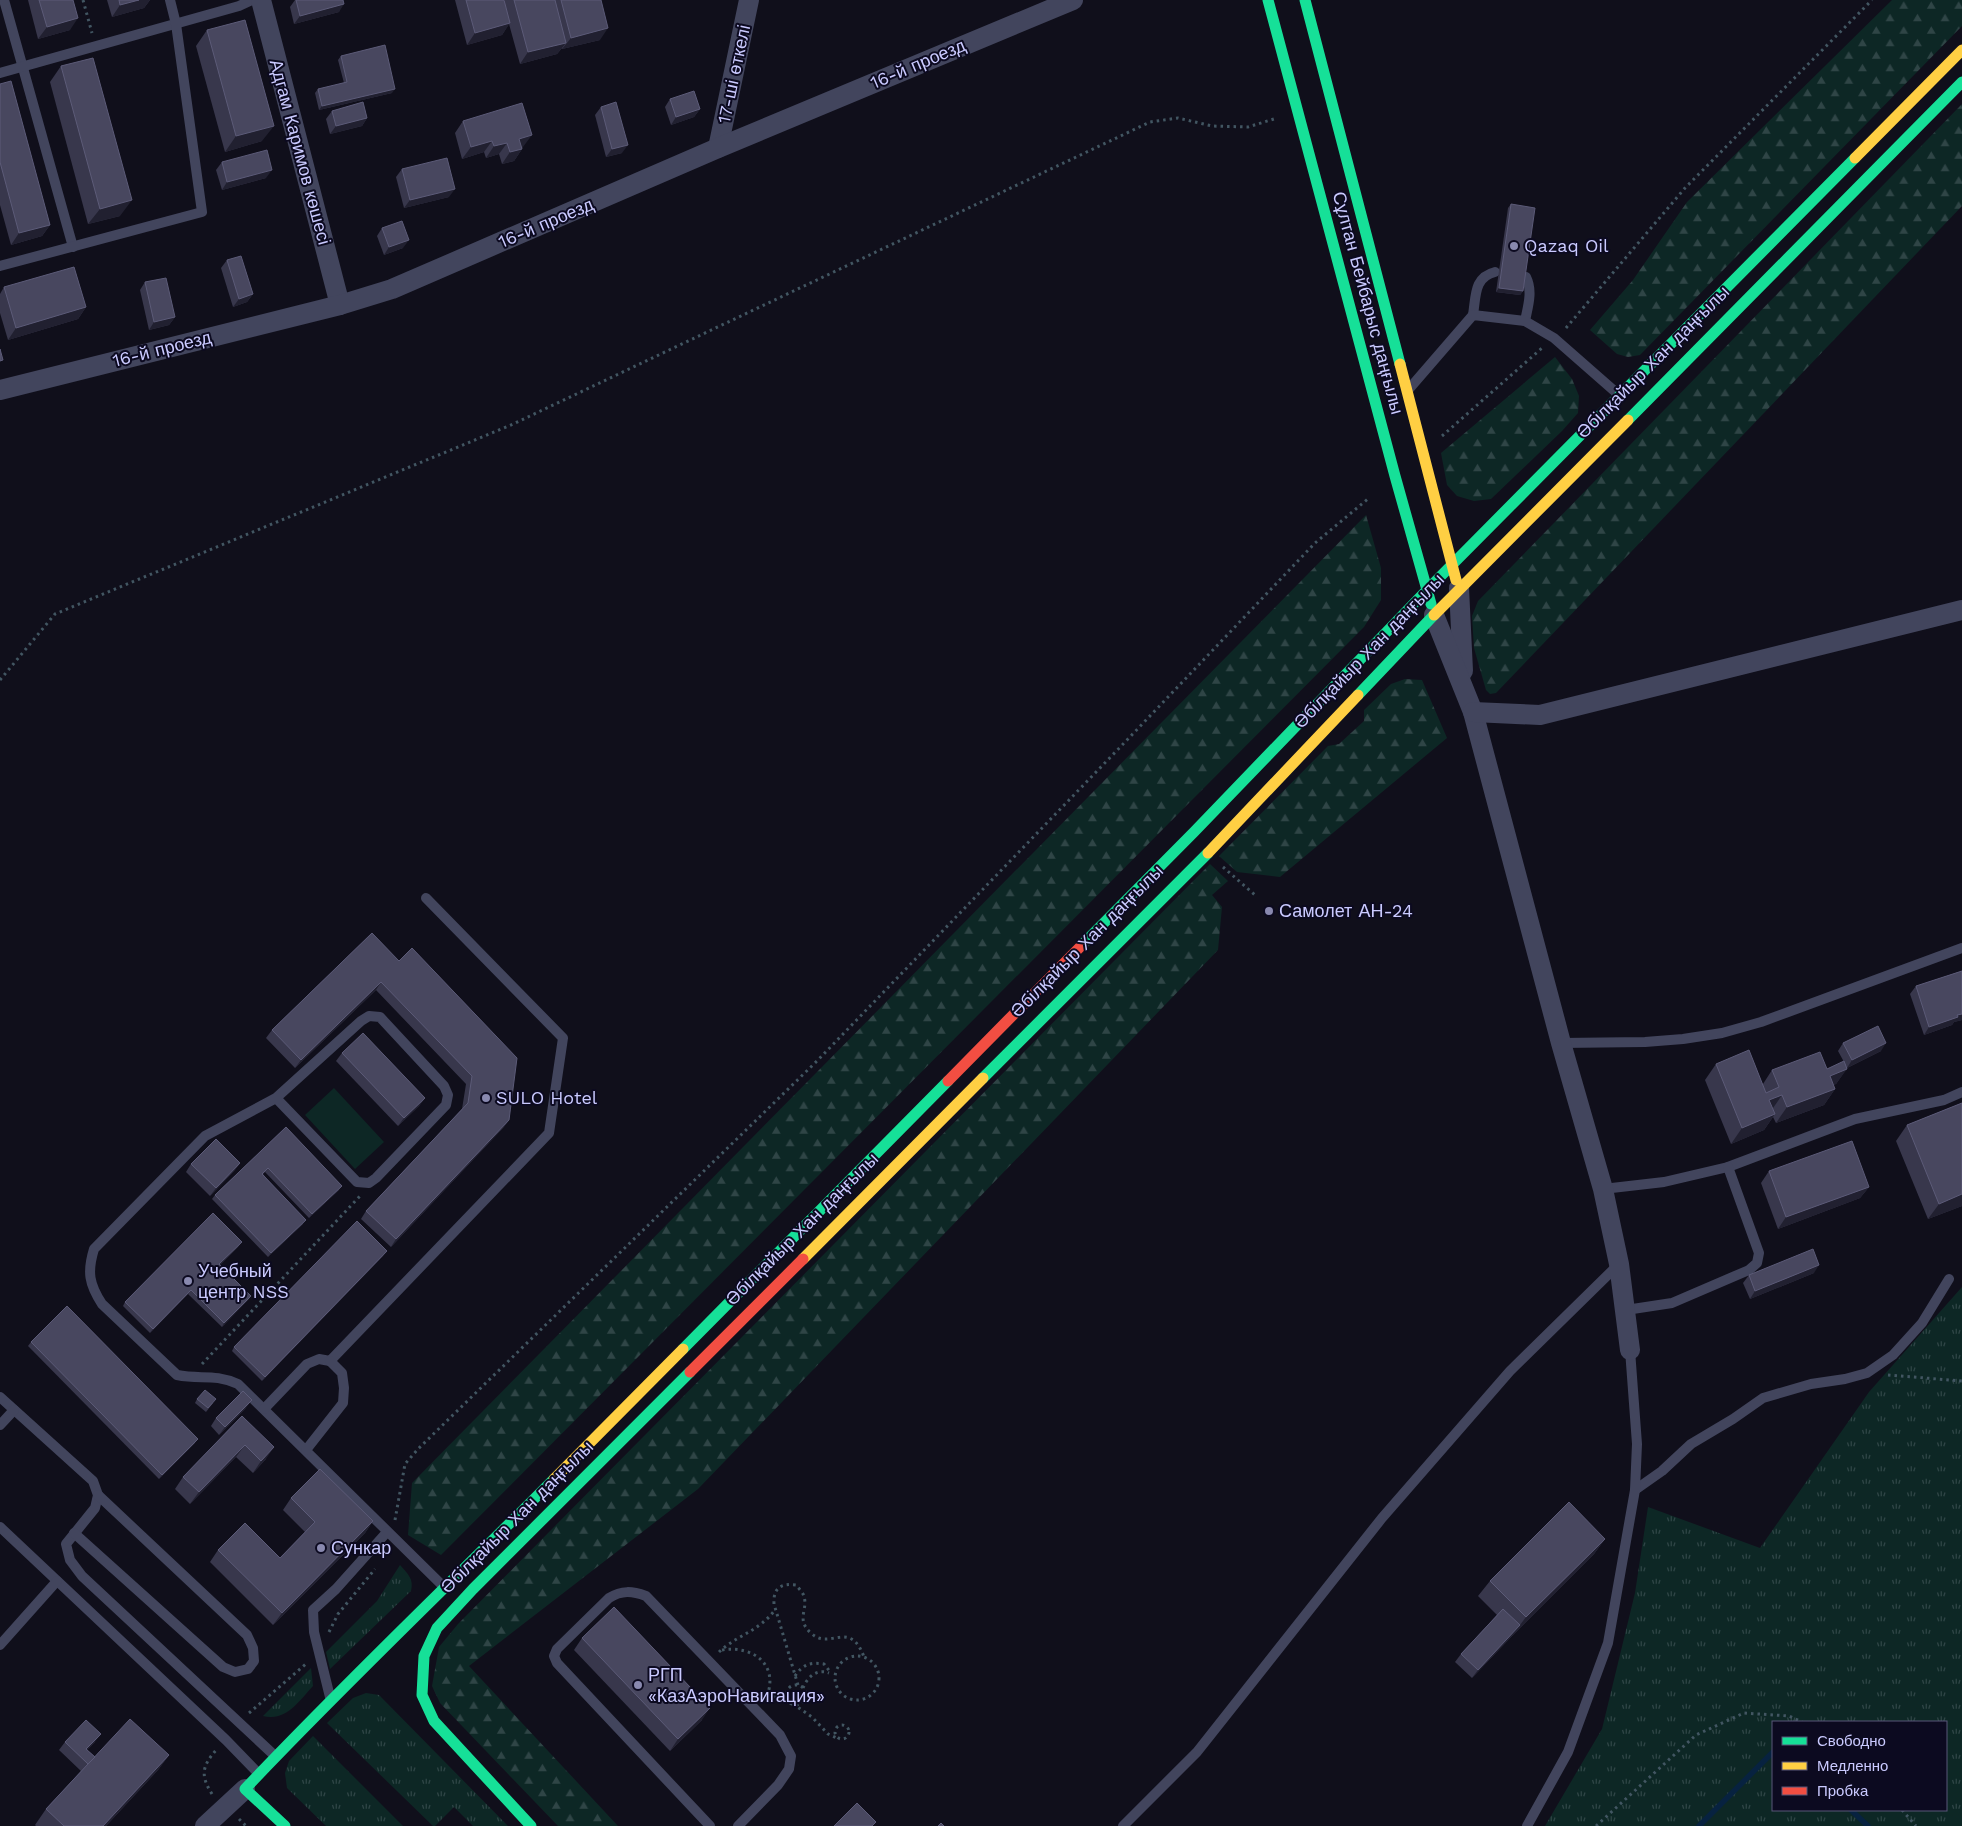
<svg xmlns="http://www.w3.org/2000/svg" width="1962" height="1826" font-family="'Work Sans',sans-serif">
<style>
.grass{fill:url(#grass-tufts);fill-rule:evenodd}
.forest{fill:url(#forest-firs)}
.pitch{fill:#0d2725}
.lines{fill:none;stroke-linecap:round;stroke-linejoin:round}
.stream{stroke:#072240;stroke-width:5.5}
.path{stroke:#425662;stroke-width:3;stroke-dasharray:2.5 4;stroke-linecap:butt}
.lane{stroke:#42455d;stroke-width:10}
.street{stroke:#42455d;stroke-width:20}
.fast{stroke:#16e098;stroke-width:11}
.slow{stroke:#ffcf43;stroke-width:11}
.jam{stroke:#f24e42;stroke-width:11}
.wall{fill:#38374c}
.shaded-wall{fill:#212030}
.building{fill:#48475f;stroke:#5c5b78}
.poi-dot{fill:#8989af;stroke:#0c0a20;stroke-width:2}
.labels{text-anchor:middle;stroke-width:4;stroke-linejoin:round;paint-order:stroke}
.street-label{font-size:18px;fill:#cacaff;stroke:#0c0a20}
.poi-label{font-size:18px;fill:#cacaff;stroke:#0c0a20;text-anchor:start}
</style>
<defs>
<pattern id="grass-tufts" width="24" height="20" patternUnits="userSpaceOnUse" patternTransform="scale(1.25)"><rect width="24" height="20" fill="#0d2725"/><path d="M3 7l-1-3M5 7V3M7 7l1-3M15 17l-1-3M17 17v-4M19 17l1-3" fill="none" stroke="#2f4546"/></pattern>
<pattern id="forest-firs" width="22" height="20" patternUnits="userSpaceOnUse" patternTransform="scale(1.25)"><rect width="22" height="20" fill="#0d2725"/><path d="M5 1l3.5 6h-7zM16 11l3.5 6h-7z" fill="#2f4546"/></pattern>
</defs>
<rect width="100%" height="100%" fill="#100f1b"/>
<g class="grass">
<path d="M1962,1287V1826H1545L1602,1729L1635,1593L1648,1507L1760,1548L1869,1392ZM1773,1722H1946V1810H1773Z"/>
<path d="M400,1565C408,1574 414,1579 411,1591L330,1669L326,1652L377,1601Z"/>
<path d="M311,1668L313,1686C299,1701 286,1722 263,1716Z"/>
<polygon points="366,1693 379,1695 508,1826 473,1826 454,1807 435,1826 433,1826 327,1723 353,1698"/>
<polygon points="313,1736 403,1826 326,1826 287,1788 285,1773 289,1761"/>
</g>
<g class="forest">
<polygon points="1892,0 1962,0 1962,26 1640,355 1628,357 1617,354 1590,330 1633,280 1687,202"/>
<polygon points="1962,104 1962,206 1496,693 1490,694 1486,690 1474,648 1472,616 1478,601"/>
<polygon points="1555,357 1572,379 1579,396 1578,413 1562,431 1491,499 1474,501 1457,496 1447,485 1441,453"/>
<polygon points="1366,515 1381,568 1381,600 1364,627 441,1555 408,1535 412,1483"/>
<polygon points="1405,679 1422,680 1447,738 1280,877 1237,872 1219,856 1328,746 1339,744 1364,721 1364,710 1391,684"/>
<polygon points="1210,864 1228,881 1212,895 1222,907 1218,950 698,1489 469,1666 618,1826 558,1826 440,1703 432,1686 439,1647 458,1624"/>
</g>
<polygon class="pitch" points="334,1088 384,1142 355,1169 305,1115"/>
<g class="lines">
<g class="stream">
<polyline points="1851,1810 1868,1826"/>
<polyline points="1699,1826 1773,1752"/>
</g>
<g class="path">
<polyline points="83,0 92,33"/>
<polyline points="1566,328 1685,188 1872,0"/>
<polyline points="1442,436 1542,348"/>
<polyline points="0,680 55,614 511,425 1150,122 1178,118 1212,126 1248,127 1277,118"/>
<polyline points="1223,867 1255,895"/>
<polyline points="202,1364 360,1196"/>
<polyline points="1888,1375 1962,1381"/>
<polyline points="395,1520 405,1464 418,1449 817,1061 1127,740 1315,543 1369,498"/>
<polyline points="329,1632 338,1614 375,1569"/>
<path d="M722,1650C752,1645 779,1664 767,1696"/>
<path d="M719,1652C737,1635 758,1632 775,1610"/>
<circle cx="857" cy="1678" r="22"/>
<path d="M795,1676C803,1664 811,1662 824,1664L831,1673"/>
<path d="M798,1685L774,1604C773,1588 781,1583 796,1585C798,1588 802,1591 803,1594C810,1609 794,1619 812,1634C830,1650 850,1619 864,1657"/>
<circle cx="796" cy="1695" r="10"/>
<path d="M803,1688C807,1678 816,1668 829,1673"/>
<polyline points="768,1696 770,1695 790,1702"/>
<polyline points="793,1704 812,1717 828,1734 837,1738"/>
<polyline points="249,1713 307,1663"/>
<circle cx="842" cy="1732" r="7"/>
<path d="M212,1794C200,1775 202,1766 217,1749"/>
<polyline points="1902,1810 1916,1826"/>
<polyline points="239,1819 246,1826"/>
<polyline points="1596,1826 1696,1735 1744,1713 1789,1716 1802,1722"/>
</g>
<g class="lane">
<polyline points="4,0 73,247"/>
<polyline points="0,73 239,6 252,0"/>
<polyline points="0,266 202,212 176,24 170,0"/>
<path d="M1473,315C1476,296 1474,277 1495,272"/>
<path d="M1525,321C1528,306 1533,291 1526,277"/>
<polyline points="1409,389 1473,315 1525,321 1554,338 1619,395"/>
<polyline points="1561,1043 1645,1042 1683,1039 1722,1033 1761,1022 1962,948"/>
<path d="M276,1098L357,1182L369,1183L376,1178L446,1105L448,1095L444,1086L380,1017L369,1016L361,1021L276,1098L205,1136L94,1249C87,1272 89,1284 102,1304L177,1375C201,1380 213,1373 238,1384L445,1588"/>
<polyline points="1603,1189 1664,1182 1728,1167 1855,1119 1944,1100 1962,1092"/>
<polyline points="1626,1310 1672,1303 1749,1270 1757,1263 1759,1253 1728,1167"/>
<polyline points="0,1397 93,1481 98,1495 95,1508 66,1544 70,1560 82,1576 274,1755"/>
<polyline points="264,1409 307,1364 319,1359 330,1361 549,1133 563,1038 426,898"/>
<polyline points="0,1425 14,1410"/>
<polyline points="306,1450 343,1403 344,1388 342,1373 330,1361"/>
<polyline points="1635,1490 1662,1471 1691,1444 1733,1419 1763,1398 1811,1384 1845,1379 1867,1373 1893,1355 1922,1323 1949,1279"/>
<polyline points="0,1527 226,1740 258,1773"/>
<polyline points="74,1533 223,1667 235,1672 248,1669 254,1661 253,1648 247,1635 98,1495"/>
<polyline points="0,1645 57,1581"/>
<polyline points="330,1697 314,1632 313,1610 336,1589 387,1532"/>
<path d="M710,1826L557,1663L554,1656L557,1649L609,1598C622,1590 632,1591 646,1596L780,1735L791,1756L789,1769L778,1785L738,1826"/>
<polyline points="1123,1826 1197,1752 1382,1518 1510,1371 1619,1264"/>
<polyline points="1527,1826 1568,1752 1608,1643 1635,1490 1637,1444 1630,1350"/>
</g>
<g class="street">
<polyline points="261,0 340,305"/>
<polyline points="718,148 749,0"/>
<polyline points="0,390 340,305 392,289 718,148 1073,0"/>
<polyline points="1459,588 1463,671"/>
<polyline points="1434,615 1473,712 1561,1043 1603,1189 1619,1264 1630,1350"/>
<polyline points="1473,712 1540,715 1962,610"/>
<polyline points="205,1826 245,1789"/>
</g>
<g class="fast">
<polyline points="1268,0 1395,476 1431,604"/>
<polyline points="1305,0 1400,364"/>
<polyline points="1628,420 1962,82"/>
<polyline points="1427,590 1855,158"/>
<polyline points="1358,695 1434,615"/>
<polyline points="1083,944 1194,832 1427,590"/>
<polyline points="983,1078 1208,853"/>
<polyline points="683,1349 948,1081"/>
<path d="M285,1826L245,1789C345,1683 451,1583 554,1479"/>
<polyline points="531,1826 434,1721 422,1695 424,1656 437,1628 473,1589 690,1372"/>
</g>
<g class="slow">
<polyline points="1855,158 1962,50"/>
<polyline points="1400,364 1456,580"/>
<polyline points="1434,615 1628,420"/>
<polyline points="1208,853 1358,695"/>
<polyline points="803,1259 983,1078"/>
<polyline points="554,1479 683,1349"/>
</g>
<g class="jam">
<polyline points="948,1081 1083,944"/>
<polyline points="690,1372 803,1259"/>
</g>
</g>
<g class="wall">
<polygon points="28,0 73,0 70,30 38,39"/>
<polygon points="107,0 150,0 144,8 112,17"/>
<polygon points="295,0 343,0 339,12 294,24 290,7"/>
<polygon points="455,0 504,0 504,2 505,0 601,0 600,40 562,49 562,48 557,54 520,64 509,24 502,35 467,45"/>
<polygon points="207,30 262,141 225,152 196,46"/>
<polygon points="341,56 392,93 319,110 315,93 318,89 344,83 338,60"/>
<polygon points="61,66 120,216 88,224 50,82"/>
<polygon points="0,84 50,225 42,236 11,245 0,205"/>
<polygon points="670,99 700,109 694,117 671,125 665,107"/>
<polygon points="601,107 622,153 606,157 595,115"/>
<polygon points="332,111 367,118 362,126 330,134 326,119"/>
<polygon points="463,121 523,147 522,148 522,149 514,161 502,164 499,154 486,158 484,152 462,159 455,133"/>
<polygon points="222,162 266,178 222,190 216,170"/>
<polygon points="402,169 449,197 404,208 396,177"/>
<polygon points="1511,204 1523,291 1520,295 1496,292 1508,208"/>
<polygon points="382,228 403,248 384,255 377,236"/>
<polygon points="227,260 253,294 247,302 233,307 221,268"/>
<polygon points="145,282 175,317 169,325 149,330 140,290"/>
<polygon points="4,287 86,307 78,319 8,340 0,313 0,294"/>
<polygon points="372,933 509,1120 503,1128 391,1247 361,1219 366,1211 462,1109 466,1084 376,990 295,1068 266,1038 272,1030"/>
<polygon points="1962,971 1962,1020 1954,1022 1952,1025 1924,1035 1910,994 1916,986"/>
<polygon points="1843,1043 1881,1051 1847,1068 1836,1084 1833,1085 1835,1089 1824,1105 1776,1123 1773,1117 1764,1130 1731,1144 1705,1080 1716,1064 1763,1084 1772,1070 1827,1069 1844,1062 1838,1051"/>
<polygon points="342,1053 425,1098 419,1106 398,1126 336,1061"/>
<polygon points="1962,1103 1962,1206 1928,1219 1896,1141 1907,1125"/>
<polygon points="286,1127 339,1190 309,1218 265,1172 263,1174 303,1224 268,1257 212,1199 215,1195"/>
<polygon points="240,1163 234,1171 210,1196 186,1172 191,1164"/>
<polygon points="1769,1171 1869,1187 1860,1198 1778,1229 1761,1183"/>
<polygon points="239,1246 220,1265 251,1296 248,1300 222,1327 188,1294 150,1333 123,1306 125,1302"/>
<polygon points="384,1255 262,1381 232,1351 234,1347"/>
<polygon points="1814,1273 1750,1299 1743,1283 1749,1275"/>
<polygon points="31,1342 195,1443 159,1479 28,1346"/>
<polygon points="197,1399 213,1403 206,1412 195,1403"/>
<polygon points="246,1408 219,1435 211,1426 216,1418"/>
<polygon points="242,1416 266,1459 253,1473 236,1457 190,1504 175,1489 183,1477"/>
<polygon points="291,1498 373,1521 365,1533 273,1625 210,1562 218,1550 280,1558 305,1532 283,1510"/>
<polygon points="1605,1539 1594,1554 1515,1633 1472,1678 1455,1662 1461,1654 1497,1615 1478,1596 1490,1581"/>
<polygon points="582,1638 702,1720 670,1751 574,1650"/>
<polygon points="65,1742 95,1742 87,1750 95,1757 169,1755 158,1770 106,1826 36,1826 35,1825 46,1809 81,1771 59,1750"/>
</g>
<g class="shaded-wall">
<polygon points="139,0 150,0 144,8 112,17 120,5"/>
<polygon points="344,4 339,12 294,24 300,16"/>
<polygon points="78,18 70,30 38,39 47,27"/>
<polygon points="510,23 502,35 467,45 475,33"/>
<polygon points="608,28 600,40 562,49 571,38"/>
<polygon points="566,43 557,54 520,64 528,52"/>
<polygon points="395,89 392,93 319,110 322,106"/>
<polygon points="700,109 694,117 671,125 676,117"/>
<polygon points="367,118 362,126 330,134 336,126"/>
<polygon points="274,126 262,141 225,152 236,136"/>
<polygon points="532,135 523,147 511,151 519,139"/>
<polygon points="492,141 484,152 462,159 471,147"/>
<polygon points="507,143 499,154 486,158 494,146"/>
<polygon points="628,145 622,153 606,157 612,149"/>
<polygon points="522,149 514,161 502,164 510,152"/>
<polygon points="272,170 266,178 222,190 227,182"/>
<polygon points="455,189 449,197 404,208 410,200"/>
<polygon points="132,200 120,216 88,224 100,209"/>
<polygon points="50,225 42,236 11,245 19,233"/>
<polygon points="409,240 403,248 384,255 389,247"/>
<polygon points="1499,288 1523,291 1520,295 1496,292"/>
<polygon points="253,294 247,302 233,307 239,299"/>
<polygon points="86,307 78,319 8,340 16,328"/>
<polygon points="175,317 169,325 149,330 154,322"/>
<polygon points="381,982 376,990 295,1068 301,1060"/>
<polygon points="1962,1014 1962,1020 1954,1022 1952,1025 1924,1035 1929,1027"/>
<polygon points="1886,1043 1881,1051 1847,1068 1852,1060"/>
<polygon points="1847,1069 1836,1084 1819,1091 1830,1076"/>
<polygon points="1835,1089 1824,1105 1776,1123 1787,1107"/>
<polygon points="1782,1095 1771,1111 1769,1100"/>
<polygon points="425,1098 419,1106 398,1126 404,1118"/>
<polygon points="1775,1114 1764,1130 1731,1144 1742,1128"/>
<polygon points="509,1120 503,1128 391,1247 396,1239"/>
<polygon points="240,1163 234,1171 210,1196 216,1188"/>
<polygon points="342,1186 339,1190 309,1218 312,1214"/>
<polygon points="1869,1187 1860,1198 1778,1229 1786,1217"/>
<polygon points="1962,1194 1962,1206 1928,1219 1939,1204"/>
<polygon points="306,1220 303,1224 268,1257 271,1253"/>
<polygon points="242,1242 239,1246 217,1268 219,1264"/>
<polygon points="387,1251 384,1255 262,1381 265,1377"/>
<polygon points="1819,1265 1814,1273 1750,1299 1755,1291"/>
<polygon points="191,1290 188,1294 150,1333 153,1329"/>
<polygon points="251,1296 248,1300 222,1327 224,1323"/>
<polygon points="252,1400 246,1408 219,1435 225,1427"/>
<polygon points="198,1439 195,1443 159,1479 162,1475"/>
<polygon points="245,1445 236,1457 190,1504 199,1492"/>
<polygon points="274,1447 266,1459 253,1473 261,1461"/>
<polygon points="373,1521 365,1533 273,1625 282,1613"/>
<polygon points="1605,1539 1594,1554 1515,1633 1472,1678 1478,1670 1520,1625 1526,1617"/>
<polygon points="710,1708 702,1720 670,1751 678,1739"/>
<polygon points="101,1734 95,1742 81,1757 86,1749"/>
<polygon points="169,1755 158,1770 106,1826 103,1826"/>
</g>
<g class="building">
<polygon points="39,0 73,0 78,18 47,27"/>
<polygon points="119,0 139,0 120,5"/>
<polygon points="296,0 343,0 344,4 300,16"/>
<polygon points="466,0 504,0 510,23 475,33"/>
<polygon points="514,0 555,0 566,43 528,52"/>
<polygon points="561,0 601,0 608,28 571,38"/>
<polygon points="245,20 274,126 236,136 207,30"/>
<polygon points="385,45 395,89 322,106 318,89 347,82 341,56"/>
<polygon points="93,58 132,200 100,209 61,66"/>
<polygon points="11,81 50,225 19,233 0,162 0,84"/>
<polygon points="694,91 700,109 676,117 670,99"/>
<polygon points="363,102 367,118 336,126 332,111"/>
<polygon points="616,102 628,145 612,149 601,107"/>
<polygon points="522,103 532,135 519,139 522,149 510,152 507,143 494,146 492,141 471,147 463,121"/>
<polygon points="267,150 272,170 227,182 222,162"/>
<polygon points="447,158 455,189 410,200 402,169"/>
<polygon points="1511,204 1535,208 1523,291 1499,288"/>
<polygon points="402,221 409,240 389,247 382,228"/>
<polygon points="241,256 253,294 239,299 227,260"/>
<polygon points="74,267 86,307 16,328 4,287"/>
<polygon points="166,278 175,317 154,322 145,282"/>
<polygon points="0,349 3,360 0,361"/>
<polygon points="372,933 399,961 412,948 517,1058 509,1120 396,1239 366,1211 468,1103 472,1076 381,982 301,1060 272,1030"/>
<polygon points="1962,971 1962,1014 1957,1015 1958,1017 1929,1027 1916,986"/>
<polygon points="1878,1026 1886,1043 1852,1060 1843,1043"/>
<polygon points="363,1033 425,1098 404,1118 342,1053"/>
<polygon points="1749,1050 1766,1093 1779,1087 1772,1070 1820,1052 1827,1069 1844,1061 1847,1069 1830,1076 1835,1089 1787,1107 1782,1095 1769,1100 1775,1114 1742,1128 1716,1064"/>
<polygon points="1962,1103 1962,1194 1939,1204 1907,1125"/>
<polygon points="286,1127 342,1186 312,1214 268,1168 262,1174 306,1220 271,1253 215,1195"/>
<polygon points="216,1139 240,1163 216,1188 191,1164"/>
<polygon points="1852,1141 1869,1187 1786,1217 1769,1171"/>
<polygon points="213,1213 242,1242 219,1264 251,1296 224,1323 191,1290 153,1329 125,1302"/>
<polygon points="357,1221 387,1251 265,1377 234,1347"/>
<polygon points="1813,1249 1819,1265 1755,1291 1749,1275"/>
<polygon points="67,1306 198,1439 162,1475 31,1342"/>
<polygon points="205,1390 216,1399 208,1408 197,1399"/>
<polygon points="243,1391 252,1400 225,1427 216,1418"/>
<polygon points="242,1416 274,1447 261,1461 245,1445 199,1492 183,1477"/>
<polygon points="320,1469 373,1521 282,1613 218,1550 245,1523 280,1558 315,1522 291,1498"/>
<polygon points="1569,1502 1605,1539 1526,1617 1490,1581"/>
<polygon points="614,1607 710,1708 678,1739 582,1638"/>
<polygon points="1503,1609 1520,1625 1478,1670 1461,1654"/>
<polygon points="130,1719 169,1755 103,1826 64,1826 46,1809"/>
<polygon points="86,1720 101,1734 86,1749 95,1757 88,1764 65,1742"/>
<polygon points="857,1803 876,1822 872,1826 834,1826"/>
<polygon points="941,1823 944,1826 938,1826"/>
</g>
<g class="poi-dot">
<circle cx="1514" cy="246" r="5"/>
<circle cx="1269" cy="911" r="5"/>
<circle cx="486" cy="1098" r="5"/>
<circle cx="188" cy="1281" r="5"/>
<circle cx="321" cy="1548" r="5"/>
<circle cx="638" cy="1685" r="5"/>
</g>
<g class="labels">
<g class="street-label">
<text transform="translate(918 64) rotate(-23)" y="6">16-й проезд</text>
<text transform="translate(734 74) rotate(-78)" y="6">17-ші өткелі</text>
<text transform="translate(300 152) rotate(75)" y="6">Адгам Каримов көшесі</text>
<text transform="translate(546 223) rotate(-23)" y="6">16-й проезд</text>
<text transform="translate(1368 303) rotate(75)" y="6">Сұлтан Бейбарыс даңғылы</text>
<text transform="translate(162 349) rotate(-14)" y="6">16-й проезд</text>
<text transform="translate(1653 362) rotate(-45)" y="6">Әбілқайыр Хан даңғылы</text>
<text transform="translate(1369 651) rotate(-46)" y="6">Әбілқайыр Хан даңғылы</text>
<text transform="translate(1087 941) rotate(-45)" y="6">Әбілқайыр Хан даңғылы</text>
<text transform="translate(802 1229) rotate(-45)" y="6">Әбілқайыр Хан даңғылы</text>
<text transform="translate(517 1517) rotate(-45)" y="6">Әбілқайыр Хан даңғылы</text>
</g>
<g class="poi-label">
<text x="1524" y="252">Qazaq Oil</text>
<text x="1279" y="917">Самолет АН-24</text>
<text x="496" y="1104">SULO Hotel</text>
<text x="198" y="1277">Учебный<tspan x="198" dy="21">центр NSS</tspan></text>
<text x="331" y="1554">Сункар</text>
<text x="648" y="1681">РГП<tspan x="648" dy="21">«КазАэроНавигация»</tspan></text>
</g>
</g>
<rect x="1772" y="1721" width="175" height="90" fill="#0c0a20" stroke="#585779"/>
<rect x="1782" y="1737" width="25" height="8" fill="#16e098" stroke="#585779"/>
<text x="1817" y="1746" font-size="15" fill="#cacaff">Свободно</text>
<rect x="1782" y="1762" width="25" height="8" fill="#ffcf43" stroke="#585779"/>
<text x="1817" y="1771" font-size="15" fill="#cacaff">Медленно</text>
<rect x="1782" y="1787" width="25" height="8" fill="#f24e42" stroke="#585779"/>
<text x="1817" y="1796" font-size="15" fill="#cacaff">Пробка</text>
</svg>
